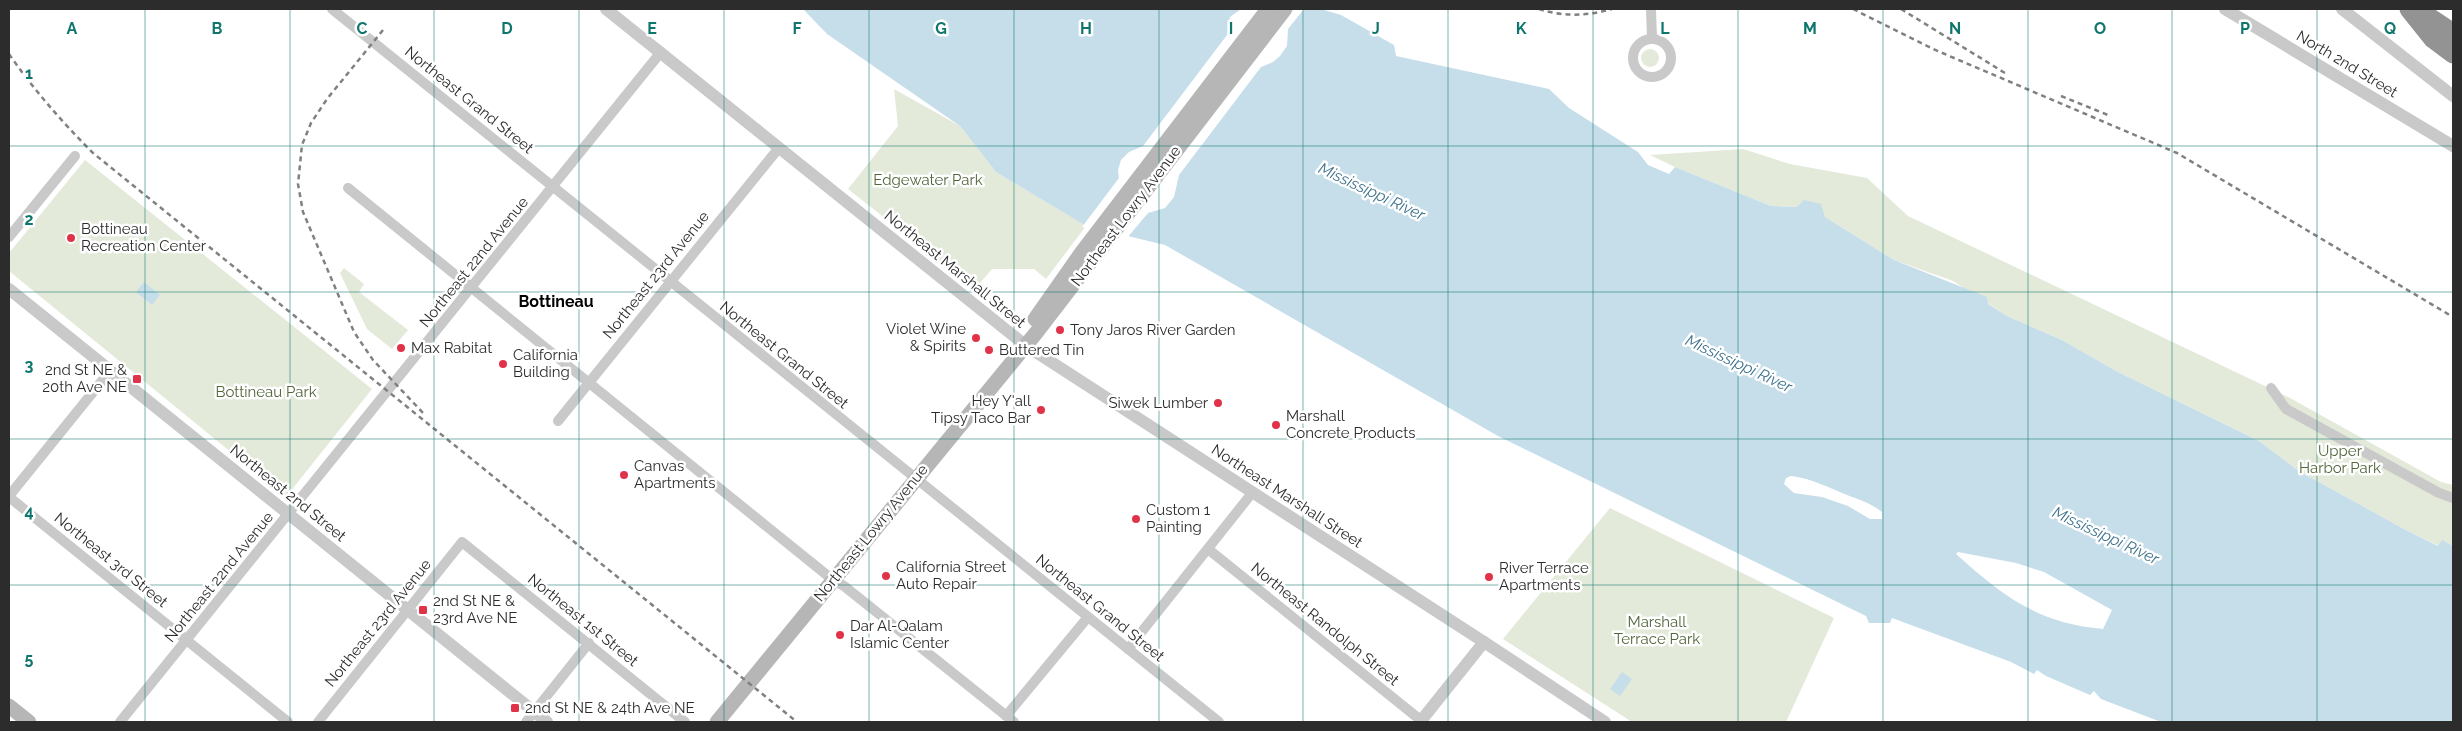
<svg xmlns="http://www.w3.org/2000/svg" width="2462" height="731" font-family="Raleway,sans-serif">
<style>
.green{fill:#e3eada}
.water{fill:#c6deea;fill-rule:evenodd}
.pier{fill:#fff}
.lines{fill:none;stroke-linecap:round;stroke-linejoin:round}
.minor{stroke:#c9c9c9;stroke-width:10}
.tertiary{stroke:#c9c9c9;stroke-width:12}
.secondary{stroke:#b6b6b6;stroke-width:15}
.motorway{stroke:#939393;stroke-width:19}
.rail{stroke:#818181;stroke-width:2.5;stroke-dasharray:5 4;stroke-linecap:butt}
.grid{fill:none;stroke:#0f766e;stroke-width:1;stroke-opacity:0.55}
.poi-dot{fill:#e03249;stroke:#fff;stroke-width:2}
.labels{text-anchor:middle;stroke-width:5;stroke-linejoin:round;paint-order:stroke}
.street-label{font-size:15px;fill:#2c2c2c;stroke:#fff}
.park-label{font-size:15px;fill:#52663b;stroke:#fff}
.poi-label{font-size:15px;fill:#2c2c2c;stroke:#fff;text-anchor:start}
.water-label{font-size:16px;font-style:italic;fill:#3d728c;stroke:#fff}
.neighbourhood-label{font-size:16px;font-weight:bold;fill:#000;stroke:#fff}
.grid-label{font-size:16px;text-anchor:middle;font-weight:bold;fill:#0f766e;stroke:#fff;stroke-width:5;stroke-linejoin:round;paint-order:stroke}
</style>
<rect width="100%" height="100%" fill="#fff"/>
<g class="green">
<circle cx="1650" cy="58" r="9"/>
<polygon points="894,89 960,126 996,172 1086,226 1046,279 1034,269 992,269 975,289 848,189 898,126"/>
<polygon points="1743,149 1790,164 1867,178 1908,216 2290,398 2441,482 2453,485 2453,546 2442,541 2439,546 2404,529 2299,471 2259,441 2116,371 2062,340 2007,316 1953,281 1894,260 1825,217 1797,207 1771,206 1675,167 1650,155"/>
<polygon points="85,160 372,389 286,497 9,271 9,253"/>
<polygon points="344,268 364,284 359,292 408,330 392,349 367,329 340,273"/>
<polygon points="1610,508 1834,618 1786,722 1632,722 1503,639"/>
</g>
<g class="water">
<path d="M803,9H1321L1341,15L1394,45L1396,56L1549,89L1569,108L1638,152L1648,165L1669,174L1675,167L1771,206L1797,207L1804,200L1821,204L1825,217L1894,260L1987,297L1988,304L2007,316L2062,340L2116,371L2259,441L2299,471L2404,529L2438,546L2442,540L2453,546V722H2161L2101,699L2094,691L2090,695L2046,676L2037,670L2034,674L2011,662L1892,618L1890,623H1869L1866,616L1498,436L1165,245L1086,226L996,172L960,126L827,34ZM1791,476C1813,479 1827,487 1847,495C1860,500 1871,503 1882,512V519H1870L1848,506L1822,497L1794,493L1784,484L1786,478ZM1958,552L2016,563L2044,572L2112,610L2103,629C2038,624 2002,595 1956,554Z"/>
<polygon points="144,282 160,295 152,305 136,292"/>
<polygon points="1622,672 1632,679 1620,696 1610,689"/>
</g>
<polygon class="pier" points="1241,9 1304,9 1288,29 1287,46 1280,56 1273,62 1261,67 1179,175 1174,197 1165,208 1148,213 1127,238 1082,227 1119,178 1118,170 1121,160 1129,152 1143,146 1227,35 1230,17"/>
<g class="lines">
<g class="minor">
<polyline points="332,9 1219,722"/>
<polyline points="1651,9 1652,39"/>
<circle cx="1652" cy="58" r="19"/>
<polyline points="348,188 833,580 844,586 1014,722"/>
<polyline points="9,237 75,156"/>
<polyline points="2271,388 2286,409 2439,493 2453,498"/>
<polyline points="558,421 778,149"/>
<polyline points="9,496 110,371"/>
<polyline points="9,497 288,722"/>
<polyline points="1208,549 1423,722"/>
<polyline points="1128,649 1252,493"/>
<polyline points="1006,716 1088,617"/>
<polyline points="120,722 661,52"/>
<polyline points="318,722 462,542 685,722"/>
<polyline points="526,722 589,643"/>
</g>
<g class="tertiary">
<polyline points="606,9 1025,345 1484,642 1605,722"/>
<polyline points="2225,9 2453,146"/>
<polyline points="2342,9 2453,96"/>
<polyline points="9,289 547,722"/>
<polyline points="1420,722 1484,642"/>
</g>
<g class="secondary">
<polyline points="1035,319 1082,252 1268,9"/>
<polyline points="9,706 29,722"/>
<polyline points="717,722 1036,333 1285,9"/>
</g>
<g class="motorway">
<polyline points="2409,9 2433,39 2453,54"/>
<polyline points="2417,9 2453,33"/>
</g>
<g class="rail">
<path d="M1539,9C1564,17 1587,16 1612,9"/>
<polyline points="1853,9 1933,49 2177,153 2453,317"/>
<polyline points="1901,9 2005,73"/>
<polyline points="383,30 327,99 311,123 302,145 298,184 303,212 354,332 373,360 425,415"/>
<path d="M9,54C34,90 62,122 93,153L797,722"/>
<polyline points="2061,96 2108,115"/>
</g>
</g>
<path class="grid" d="M145,9V722M290,9V722M434,9V722M579,9V722M724,9V722M869,9V722M1014,9V722M1159,9V722M1303,9V722M1448,9V722M1593,9V722M1738,9V722M1883,9V722M2028,9V722M2172,9V722M2317,9V722M9,146H2453M9,292H2453M9,439H2453M9,585H2453"/>
<g class="poi-dot">
<circle cx="71" cy="238" r="5"/>
<circle cx="1060" cy="330" r="5"/>
<circle cx="976" cy="338" r="5"/>
<circle cx="401" cy="348" r="5"/>
<circle cx="989" cy="350" r="5"/>
<circle cx="503" cy="364" r="5"/>
<rect x="132" y="374" width="10" height="10" rx="2.5"/>
<circle cx="1218" cy="403" r="5"/>
<circle cx="1041" cy="410" r="5"/>
<circle cx="1276" cy="425" r="5"/>
<circle cx="624" cy="475" r="5"/>
<circle cx="1136" cy="519" r="5"/>
<circle cx="886" cy="576" r="5"/>
<circle cx="1489" cy="577" r="5"/>
<rect x="418" y="605" width="10" height="10" rx="2.5"/>
<circle cx="840" cy="635" r="5"/>
<rect x="510" y="703" width="10" height="10" rx="2.5"/>
</g>
<g class="labels">
<g class="street-label">
<text transform="translate(2347 64) rotate(31)" y="5">North 2nd Street</text>
<text transform="translate(469 100) rotate(39)" y="5">Northeast Grand Street</text>
<text transform="translate(1126 216) rotate(-53)" y="5">Northeast Lowry Avenue</text>
<text transform="translate(474 262) rotate(-51)" y="5">Northeast 22nd Avenue</text>
<text transform="translate(955 269) rotate(39)" y="5">Northeast Marshall Street</text>
<text transform="translate(656 275) rotate(-51)" y="5">Northeast 23rd Avenue</text>
<text transform="translate(784 355) rotate(39)" y="5">Northeast Grand Street</text>
<text transform="translate(288 493) rotate(39)" y="5">Northeast 2nd Street</text>
<text transform="translate(1287 496) rotate(33)" y="5">Northeast Marshall Street</text>
<text transform="translate(871 533) rotate(-51)" y="5">Northeast Lowry Avenue</text>
<text transform="translate(111 560) rotate(39)" y="5">Northeast 3rd Street</text>
<text transform="translate(219 577) rotate(-51)" y="5">Northeast 22nd Avenue</text>
<text transform="translate(1100 608) rotate(39)" y="5">Northeast Grand Street</text>
<text transform="translate(583 620) rotate(39)" y="5">Northeast 1st Street</text>
<text transform="translate(378 623) rotate(-51)" y="5">Northeast 23rd Avenue</text>
<text transform="translate(1325 624) rotate(39)" y="5">Northeast Randolph Street</text>
</g>
<g class="park-label">
<text x="928" y="185">Edgewater Park</text>
<text x="266" y="397">Bottineau Park</text>
<text x="2340" y="456">Upper<tspan x="2340" dy="17">Harbor Park</tspan></text>
<text x="1657" y="627">Marshall<tspan x="1657" dy="17">Terrace Park</tspan></text>
</g>
<g class="poi-label">
<text x="81" y="234">Bottineau<tspan x="81" dy="17">Recreation Center</tspan></text>
<text x="966" y="334" text-anchor="end">Violet Wine<tspan x="966" dy="17">&amp; Spirits</tspan></text>
<text x="1070" y="335">Tony Jaros River Garden</text>
<text x="411" y="353">Max Rabitat</text>
<text x="999" y="355">Buttered Tin</text>
<text x="513" y="360">California<tspan x="513" dy="17">Building</tspan></text>
<text x="127" y="375" text-anchor="end">2nd St NE &amp;<tspan x="127" dy="17">20th Ave NE</tspan></text>
<text x="1031" y="406" text-anchor="end">Hey Y'all<tspan x="1031" dy="17">Tipsy Taco Bar</tspan></text>
<text x="1208" y="408" text-anchor="end">Siwek Lumber</text>
<text x="1286" y="421">Marshall<tspan x="1286" dy="17">Concrete Products</tspan></text>
<text x="634" y="471">Canvas<tspan x="634" dy="17">Apartments</tspan></text>
<text x="1146" y="515">Custom 1<tspan x="1146" dy="17">Painting</tspan></text>
<text x="896" y="572">California Street<tspan x="896" dy="17">Auto Repair</tspan></text>
<text x="1499" y="573">River Terrace<tspan x="1499" dy="17">Apartments</tspan></text>
<text x="433" y="606">2nd St NE &amp;<tspan x="433" dy="17">23rd Ave NE</tspan></text>
<text x="850" y="631">Dar Al-Qalam<tspan x="850" dy="17">Islamic Center</tspan></text>
<text x="525" y="713">2nd St NE &amp; 24th Ave NE</text>
</g>
<g class="water-label">
<text transform="translate(1372 191) rotate(25)" y="6">Mississippi River</text>
<text transform="translate(1739 363) rotate(25)" y="6">Mississippi River</text>
<text transform="translate(2106 535) rotate(25)" y="6">Mississippi River</text>
</g>
<g class="neighbourhood-label">
<text x="556" y="307">Bottineau</text>
</g>
</g>
<g class="grid-label">
<text x="72" y="34">A</text>
<text x="217" y="34">B</text>
<text x="362" y="34">C</text>
<text x="507" y="34">D</text>
<text x="652" y="34">E</text>
<text x="797" y="34">F</text>
<text x="941" y="34">G</text>
<text x="1086" y="34">H</text>
<text x="1231" y="34">I</text>
<text x="1376" y="34">J</text>
<text x="1521" y="34">K</text>
<text x="1665" y="34">L</text>
<text x="1810" y="34">M</text>
<text x="1955" y="34">N</text>
<text x="2100" y="34">O</text>
<text x="2245" y="34">P</text>
<text x="2390" y="34">Q</text>
<text x="29" y="79">1</text>
<text x="29" y="225">2</text>
<text x="29" y="371">3</text>
<text x="29" y="517">4</text>
<text x="29" y="664">5</text>
</g>
<rect width="2462" height="731" fill="none" stroke="#2c2c2c" stroke-width="20"/>
</svg>
